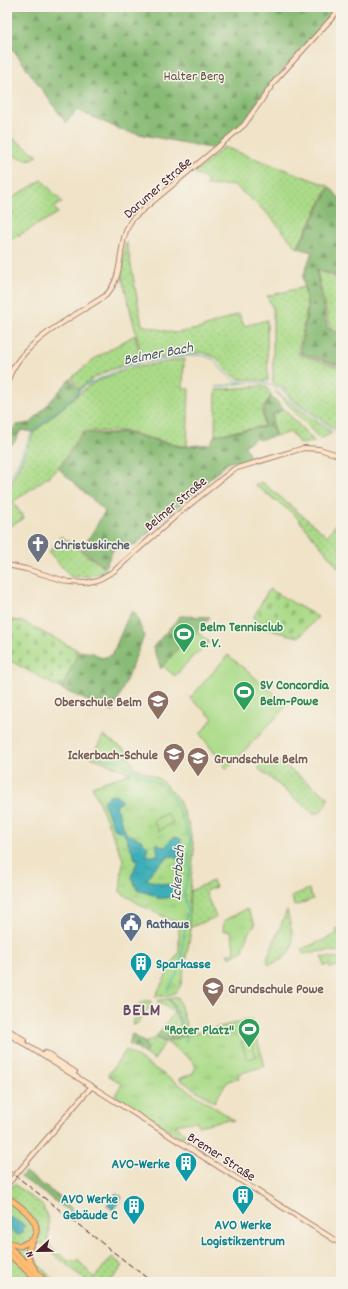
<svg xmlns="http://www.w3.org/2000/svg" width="348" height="1289" font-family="Dekko,sans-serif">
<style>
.grass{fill:url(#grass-dots);stroke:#7a7d5a}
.forest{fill:url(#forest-firs);stroke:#696d50}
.cemetery{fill:url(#cemetery-stones);stroke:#7a7d5a}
.park{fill:url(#park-tufts);stroke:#7a7d5a}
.pitch{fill:#abdb89;stroke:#7a7d5a}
.water{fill:url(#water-ripples);stroke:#446672}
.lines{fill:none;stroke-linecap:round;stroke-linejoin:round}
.stream{stroke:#3daeb8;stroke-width:1}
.secondary-casing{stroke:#9d817a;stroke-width:6}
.highway-casing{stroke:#9d817a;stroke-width:7}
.secondary{stroke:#fee4c6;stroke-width:4}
.highway{stroke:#fdbc70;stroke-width:5}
.rail{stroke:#4a1f2b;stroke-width:1;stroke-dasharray:6 3;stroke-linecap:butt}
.labels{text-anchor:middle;stroke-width:3;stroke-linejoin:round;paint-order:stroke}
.park-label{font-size:14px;fill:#624e42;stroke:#f7f3e8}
.street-label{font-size:14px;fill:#4a1f2b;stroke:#f7f3e8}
.worship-label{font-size:14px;font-weight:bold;fill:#5b616d;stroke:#f7f3e8;text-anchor:start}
.leisure-label{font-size:14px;font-weight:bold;fill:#27864d;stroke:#f7f3e8;text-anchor:start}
.education-label{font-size:14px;font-weight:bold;fill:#785e54;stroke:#f7f3e8;text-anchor:end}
.service-label{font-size:14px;font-weight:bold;fill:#4e5e75;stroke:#f7f3e8;text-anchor:start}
.culture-label{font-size:14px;font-weight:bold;fill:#0d838f;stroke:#f7f3e8;text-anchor:end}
.water-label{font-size:15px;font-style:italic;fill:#455863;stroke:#f7f3e8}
.district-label{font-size:18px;font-weight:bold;letter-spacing:1px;fill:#6d4e65;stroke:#f7f3e8}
</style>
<defs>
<pattern id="grass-dots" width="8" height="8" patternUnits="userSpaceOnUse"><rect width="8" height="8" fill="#abdb89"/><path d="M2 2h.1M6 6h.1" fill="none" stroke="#95bc76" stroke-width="1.8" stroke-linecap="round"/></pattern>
<pattern id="forest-firs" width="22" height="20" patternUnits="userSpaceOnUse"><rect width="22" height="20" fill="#88bb75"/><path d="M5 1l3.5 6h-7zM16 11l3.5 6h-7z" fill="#719760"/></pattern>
<pattern id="cemetery-stones" width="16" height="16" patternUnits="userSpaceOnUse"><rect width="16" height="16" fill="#abdb89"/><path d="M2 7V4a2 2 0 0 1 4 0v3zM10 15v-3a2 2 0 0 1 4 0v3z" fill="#95bc76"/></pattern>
<pattern id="park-tufts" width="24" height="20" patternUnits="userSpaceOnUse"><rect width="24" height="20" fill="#abdb89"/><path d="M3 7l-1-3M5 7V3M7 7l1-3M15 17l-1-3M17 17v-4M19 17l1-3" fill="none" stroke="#95bc76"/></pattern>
<pattern id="water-ripples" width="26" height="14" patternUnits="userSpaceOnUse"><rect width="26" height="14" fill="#3daeb8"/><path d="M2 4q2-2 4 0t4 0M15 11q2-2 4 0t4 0" fill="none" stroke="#358d96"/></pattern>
</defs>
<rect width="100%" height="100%" fill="#f7f3e8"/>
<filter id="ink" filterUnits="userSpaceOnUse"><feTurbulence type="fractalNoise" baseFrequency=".025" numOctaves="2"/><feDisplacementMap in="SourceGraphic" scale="8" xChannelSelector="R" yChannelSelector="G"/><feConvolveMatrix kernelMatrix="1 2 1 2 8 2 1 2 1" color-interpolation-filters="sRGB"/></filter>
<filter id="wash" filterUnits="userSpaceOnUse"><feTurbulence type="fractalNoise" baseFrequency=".012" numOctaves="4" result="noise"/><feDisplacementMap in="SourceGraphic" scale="16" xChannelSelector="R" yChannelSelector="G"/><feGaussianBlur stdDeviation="0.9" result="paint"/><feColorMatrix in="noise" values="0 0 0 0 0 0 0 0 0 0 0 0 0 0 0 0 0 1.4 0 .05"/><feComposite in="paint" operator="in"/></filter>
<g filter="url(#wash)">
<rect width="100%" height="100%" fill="#f0e3c8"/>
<g class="grass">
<polygon points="7,134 38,156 29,160 7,154"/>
<polygon points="224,147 329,186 297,248 267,213 234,185 206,186 208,180 194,173"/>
<polygon points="42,180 62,202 54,207 58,213 7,242 7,201"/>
<polygon points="125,243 127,243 142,325 174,333 198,329 239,314 244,326 267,320 268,381 239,379 228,371 217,358 202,352 143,361 122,277"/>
<polygon points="317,270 341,279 341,335 329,326"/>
<polygon points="304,287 307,308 298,354 341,368 341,430 338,431 291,398 283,387 273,383 273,309 267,296"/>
<path d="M135,335L141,361C120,365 97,373 81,388L71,378L97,357Z"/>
<polygon points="184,359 183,388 189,389 187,446 181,446 123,431 82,432 56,471 13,502 24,518 7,528 7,493 34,432 87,387 97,381 127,369"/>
<polygon points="262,386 267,388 271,395 262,410 264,426 215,435 216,390"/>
<polygon points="275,391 332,433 320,439"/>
<polygon points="284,409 315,442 300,444 291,432 276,436 273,427 273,415"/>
<polygon points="262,482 327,536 341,518 341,571 295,515 255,485"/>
<polygon points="61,536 107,570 92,576 71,577 49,552"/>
<polygon points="276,759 329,798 320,813 313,813 258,768 262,762 270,767"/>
<polygon points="213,881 216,887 207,890 206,894 216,917 189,928 190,891"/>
<polygon points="309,889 313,899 294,906 292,896"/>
<path d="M287,910C293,937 301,954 269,965L267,959Z"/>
<polygon points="341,927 341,952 322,951 303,954 302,949 337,934 335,929"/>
<polygon points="322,957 341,958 341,965 330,968 330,965 324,966"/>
<polygon points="169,999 183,1031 167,1036 161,1030 174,1013 162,1004 158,1005 158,1000"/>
<polygon points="144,1001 151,1001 151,1005 137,1024 133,1025 138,1005"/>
<polygon points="156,1038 165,1042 154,1060 145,1054 147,1048 144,1043"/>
<path d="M14,1184L43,1206L49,1222L48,1241L51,1248L70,1262L73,1260L75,1262L78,1260L94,1278L112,1257L123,1266L110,1282H88L39,1242C27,1260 44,1269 56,1282H7V1192Z"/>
</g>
<g class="forest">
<polygon points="7,7 339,7 271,83 241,126 215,149 124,131 77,110 66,123 7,41"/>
<polygon points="330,187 341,200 341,277 316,269 327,327 341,336 341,366 300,353 308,308 303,277 312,252 298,248"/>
<polygon points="70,379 80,389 77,395 34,432 21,430 14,443 7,447 7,435 17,425 31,423"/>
<polygon points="271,395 283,408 272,415 272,427 275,436 258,440 256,438 245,445 251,460 229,462 136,544 114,548 105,567 82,550 105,511 59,469 83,433 112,434 122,432 181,447 210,444 215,435 264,427 264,410"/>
<polygon points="133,611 137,617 144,636 113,712 61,689 79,651 93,653 102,658 112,655 128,617"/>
<polygon points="180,616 210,617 186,645 184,643 161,669 153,647"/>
<polygon points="161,1030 167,1036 183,1032 185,1036 165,1041 156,1037"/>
<polygon points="132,1034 144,1042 147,1049 145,1054 129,1044"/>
<polygon points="25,1172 65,1201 80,1219 21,1177"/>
</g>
<g class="cemetery">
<polygon points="269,589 318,617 299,637 261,628 263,624 253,618"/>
<polygon points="7,619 23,622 79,651 61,689 7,659"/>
</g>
<g class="park">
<path d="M103,736L126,750L134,767L158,778L170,789L179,801L189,826L194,848L189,900L190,936L181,984C177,996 166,996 155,997L175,958L179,953V924L144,907L120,892L123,859L92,786L131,773L91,757Z"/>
<polygon points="246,909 248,910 255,924 254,927 248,933 243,951 229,958 227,954 235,953 231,931 223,931 224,921"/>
<polygon points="178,997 189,1035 251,1019 265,1066 238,1074 239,1078 228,1081 214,1102 179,1079 193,1073 196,1067 192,1060 166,1042 185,1036 170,998"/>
<polygon points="126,1050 234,1120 230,1121 229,1119 198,1126 197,1121 175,1125 188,1135 180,1137 115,1095 122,1084 108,1075"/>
</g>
<g class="pitch">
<polygon points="197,632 209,642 198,654 196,653 175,676 163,666 184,642 187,644"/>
<polygon points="228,655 288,705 227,769 200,734 213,718 190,698"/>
<polygon points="167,813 173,822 159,831 153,821"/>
<polygon points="251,1039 256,1057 247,1059 241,1041"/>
</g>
<g class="water">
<path d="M117,795L122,801L116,806C120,816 123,830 129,836L131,835L141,840L148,847L146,856H154L158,854L156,844L158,843L161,846L166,847C169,841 174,834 181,839V860H177L175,857L170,856L153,869L147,880L179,887C175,898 168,899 157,898L156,896L138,890L131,877L137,862C133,856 126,835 123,833C121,831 117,830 114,829L103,801L109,796Z"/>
<polygon points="116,1193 122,1197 113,1210 107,1205"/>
<path d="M7,1215L24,1225L23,1233L19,1235C8,1232 7,1225 7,1215Z"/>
</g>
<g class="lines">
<g class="stream">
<polyline points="216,387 243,383"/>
<polyline points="7,487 33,430 86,385 127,366 186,356 202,355 213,359 225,373 237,382 264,383 282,389 290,399 341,437"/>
<polyline points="96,755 106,759 116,760 161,785 172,797 177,806 190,839 189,873 184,892 187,911 181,959 177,974 167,991"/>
<polyline points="174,1003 187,1037"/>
<polyline points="186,1042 186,1038"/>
</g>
</g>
</g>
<g filter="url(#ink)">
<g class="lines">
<g class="secondary-casing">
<g id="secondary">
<path d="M7,384C16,344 72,318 105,296C127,275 115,242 133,218L244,125L275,81L341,8"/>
<polyline points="7,565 26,569 69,582 84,583 98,580 114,571 178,514 234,469 304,448 319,449 341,456"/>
<polyline points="7,1029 24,1040"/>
<polyline points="7,1033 341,1244"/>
<polyline points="45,1053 75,1072"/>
<polyline points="7,1185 92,1086"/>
</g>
</g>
<g class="highway-casing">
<g id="highway">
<path d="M7,1197C16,1204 27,1210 33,1220C43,1234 27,1242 28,1255C29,1263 35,1269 39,1275"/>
<polyline points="7,1242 20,1246 33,1240"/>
<polyline points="7,1245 46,1282"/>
<polyline points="7,1252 39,1282"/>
</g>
</g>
<use href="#secondary" class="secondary"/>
<use href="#highway" class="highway"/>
<polyline class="rail" points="7,1169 152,1282"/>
</g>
</g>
<defs>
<g id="church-pin" transform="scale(1.15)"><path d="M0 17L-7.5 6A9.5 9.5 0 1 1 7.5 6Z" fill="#6b7280" stroke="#f7f3e8"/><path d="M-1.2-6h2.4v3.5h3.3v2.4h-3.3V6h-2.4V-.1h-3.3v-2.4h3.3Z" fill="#fff"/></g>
<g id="stadium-pin" transform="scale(1.15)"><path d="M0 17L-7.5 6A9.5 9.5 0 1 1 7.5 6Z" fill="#2e9e5b" stroke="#f7f3e8"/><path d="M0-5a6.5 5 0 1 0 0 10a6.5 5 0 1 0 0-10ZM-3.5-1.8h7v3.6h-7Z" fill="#fff"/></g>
<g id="school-pin" transform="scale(1.15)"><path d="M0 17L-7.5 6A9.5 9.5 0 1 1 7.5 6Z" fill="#8d6e63" stroke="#f7f3e8"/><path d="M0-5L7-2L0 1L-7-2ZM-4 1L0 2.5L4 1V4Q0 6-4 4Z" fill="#fff"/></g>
<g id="civic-pin" transform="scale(1.15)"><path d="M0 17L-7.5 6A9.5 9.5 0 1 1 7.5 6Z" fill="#5c6f8a" stroke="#f7f3e8"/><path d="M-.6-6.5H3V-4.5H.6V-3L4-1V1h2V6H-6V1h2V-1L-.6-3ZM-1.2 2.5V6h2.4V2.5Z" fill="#fff"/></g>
<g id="building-pin" transform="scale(1.15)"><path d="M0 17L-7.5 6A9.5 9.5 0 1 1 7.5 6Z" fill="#0f9aa8" stroke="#f7f3e8"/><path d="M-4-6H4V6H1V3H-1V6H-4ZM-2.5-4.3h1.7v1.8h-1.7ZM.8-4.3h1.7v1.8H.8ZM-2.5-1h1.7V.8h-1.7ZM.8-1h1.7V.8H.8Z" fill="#fff"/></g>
</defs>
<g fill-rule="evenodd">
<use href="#church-pin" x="38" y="544"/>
<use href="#stadium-pin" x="184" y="634"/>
<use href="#stadium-pin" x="244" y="692"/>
<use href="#school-pin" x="158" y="701"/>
<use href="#school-pin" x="174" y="754"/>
<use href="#school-pin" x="198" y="758"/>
<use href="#civic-pin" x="131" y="923"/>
<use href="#building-pin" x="141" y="963"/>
<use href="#school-pin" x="213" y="988"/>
<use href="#stadium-pin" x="249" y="1029"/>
<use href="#building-pin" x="186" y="1163"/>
<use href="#building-pin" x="243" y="1196"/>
<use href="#building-pin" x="134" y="1206"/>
</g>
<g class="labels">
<g class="park-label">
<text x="194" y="80">Halter Berg</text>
</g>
<g class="street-label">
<text transform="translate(157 187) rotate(-41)" y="5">Darumer Straße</text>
<text transform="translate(175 503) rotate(-40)" y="5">Belmer Straße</text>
<text transform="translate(222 1156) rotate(33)" y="5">Bremer Straße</text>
</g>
<g class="worship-label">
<text x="54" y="549">Christuskirche</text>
</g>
<g class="leisure-label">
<text x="200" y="631">Belm Tennisclub<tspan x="200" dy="16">e. V.</tspan></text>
<text x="260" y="689">SV Concordia<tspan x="260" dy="16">Belm-Powe</tspan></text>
<text x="234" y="1034" text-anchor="end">"Roter Platz"</text>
</g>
<g class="education-label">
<text x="142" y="706">Oberschule Belm</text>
<text x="158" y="759">Ickerbach-Schule</text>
<text x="214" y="763" text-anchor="start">Grundschule Belm</text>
<text x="228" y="993" text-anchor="start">Grundschule Powe</text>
</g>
<g class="service-label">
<text x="146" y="928">Rathaus</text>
</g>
<g class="culture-label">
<text x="156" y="968" text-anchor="start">Sparkasse</text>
<text x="170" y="1168">AVO-Werke</text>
<text x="118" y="1203">AVO Werke<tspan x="118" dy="16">Gebäude C</tspan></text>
<text x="243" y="1229" text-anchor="middle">AVO Werke<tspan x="243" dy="16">Logistikzentrum</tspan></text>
</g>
<g class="water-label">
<text transform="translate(158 353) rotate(-11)" y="5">Belmer Bach</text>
<text transform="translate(177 873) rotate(-86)" y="5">Ickerbach</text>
</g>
<g class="district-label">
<text x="142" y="1015">BELM</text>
</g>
</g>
<rect width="348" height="1289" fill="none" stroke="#f7f3e8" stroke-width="24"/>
<g transform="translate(38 1251) rotate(248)" stroke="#f7f3e8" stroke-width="3" paint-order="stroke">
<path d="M0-3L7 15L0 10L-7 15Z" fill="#4a1f2b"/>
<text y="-6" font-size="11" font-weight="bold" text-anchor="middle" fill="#4a1f2b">N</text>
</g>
</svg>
